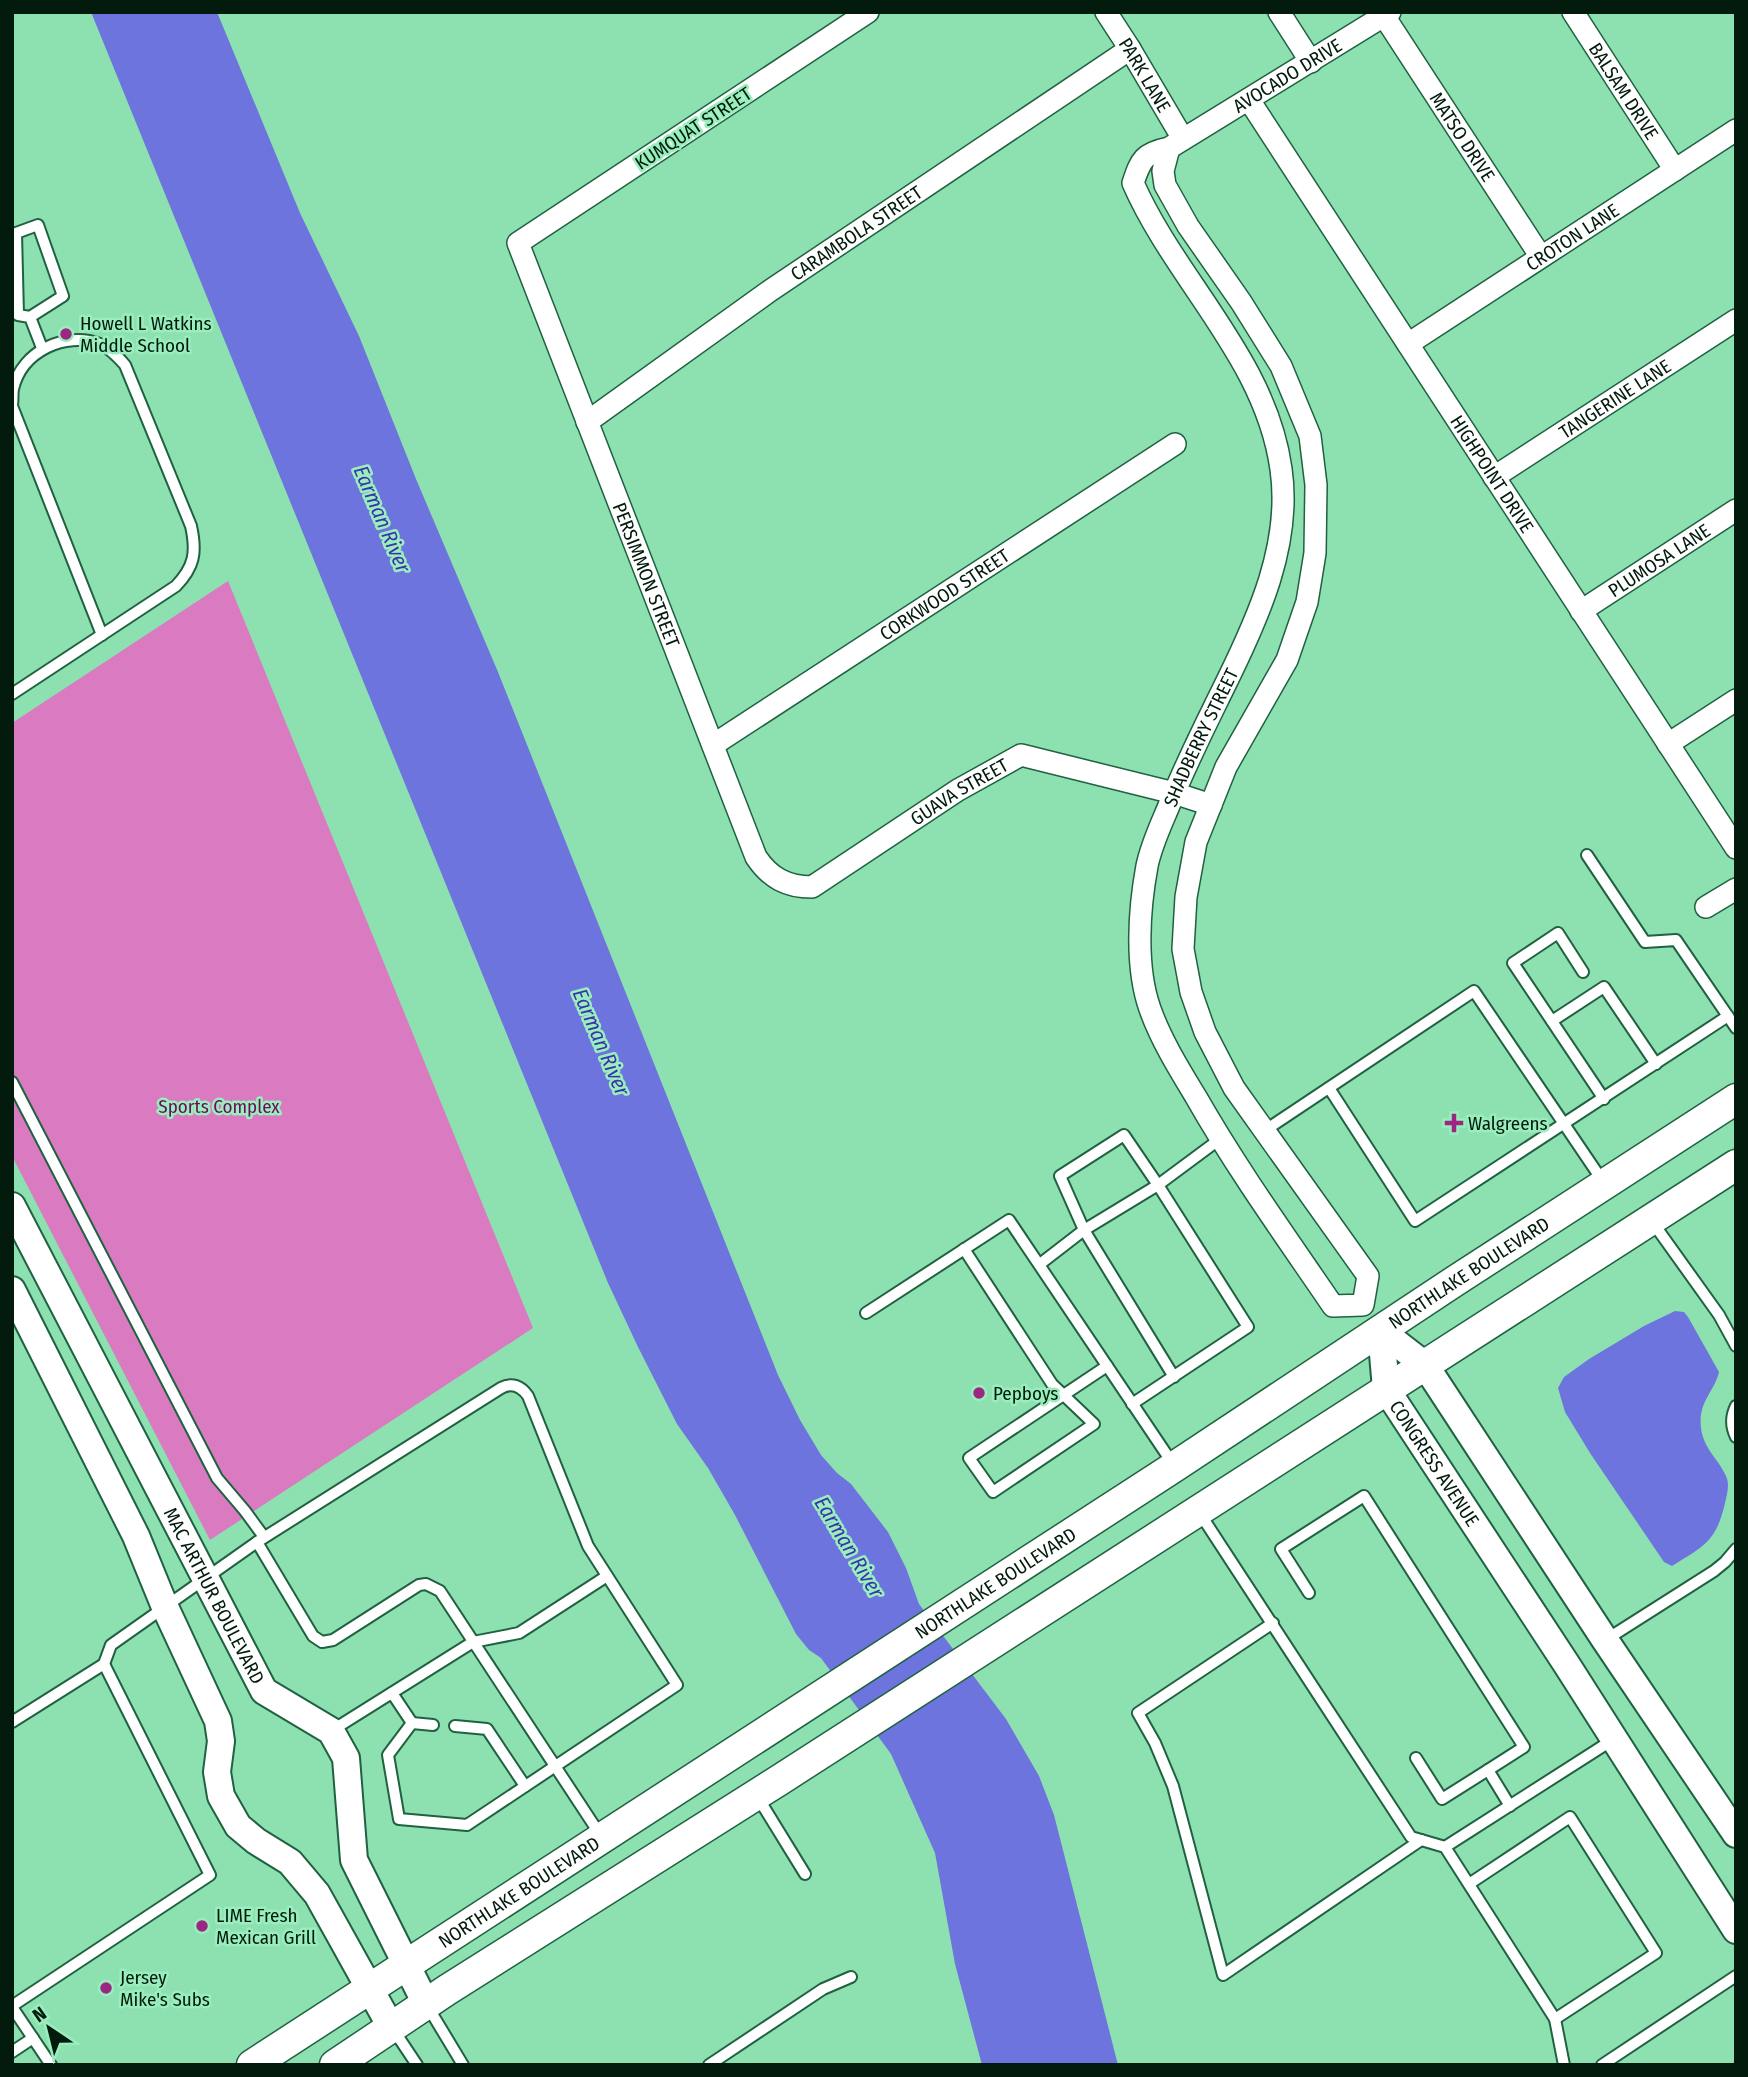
<svg xmlns="http://www.w3.org/2000/svg" width="1748" height="2077" font-family="'Fira Sans Condensed',sans-serif">
<style>
.green{fill:#da7ac1}
.water{fill:#6d74dd}
.lines{fill:none;stroke-linecap:round;stroke-linejoin:round}
.service-casing{stroke:#1f6140;stroke-width:14}
.minor-casing{stroke:#1f6140;stroke-width:24}
.tertiary-casing{stroke:#1f6140;stroke-width:30}
.secondary-casing{stroke:#1f6140;stroke-width:33}
.service{stroke:#fff;stroke-width:10}
.minor{stroke:#fff;stroke-width:21}
.tertiary{stroke:#fff;stroke-width:26}
.secondary{stroke:#fff;stroke-width:30}
.poi-dot{fill:#9b2783;stroke:#9aeebd;stroke-width:2.5}
.labels{text-anchor:middle;stroke-width:5;stroke-linejoin:round;paint-order:stroke}
.street-label{font-size:19px;fill:#021b0d;stroke:#9aeebd}
.poi-label{font-size:19px;fill:#021b0d;stroke:#9aeebd;text-anchor:start}
.park-label{font-size:19px;fill:#6b0b59;stroke:#9aeebd}
.water-label{font-size:21px;font-style:italic;fill:#3b32ad;stroke:#9aeebd}
</style>
<rect width="100%" height="100%" fill="#8de1b0"/>
<polygon class="green" points="228,581 533,1328 210,1540 12,1156 12,723"/>
<g class="water">
<polygon points="91,12 217,12 300,213 359,336 416,479 498,672 778,1375 800,1420 821,1455 837,1473 851,1484 888,1532 906,1568 919,1604 1006,1719 1039,1776 1054,1815 1118,2065 982,2065 955,1964 935,1853 891,1754 821,1658 809,1650 796,1634 735,1515 708,1468 677,1424 638,1347 608,1283"/>
<path d="M1675,1311L1684,1312L1688,1317L1719,1372C1714,1393 1698,1401 1701,1428C1704,1450 1718,1458 1726,1476C1730,1485 1727,1494 1725,1503C1716,1542 1704,1546 1672,1566L1664,1562L1590,1453L1565,1412L1558,1388L1564,1377L1589,1359L1644,1326Z"/>
</g>
<g class="lines">
<g class="service-casing">
<g id="service">
<polyline points="30,317 18,315 16,233 38,225 63,296 30,317 42,348"/>
<path d="M12,405C13,400 12,394 13,389C22,351 65,331 100,344C110,348 118,357 125,365L191,526C197,553 194,567 176,586L12,694"/>
<polyline points="12,406 102,635"/>
<polyline points="1587,855 1645,942 1676,940 1736,1028"/>
<polyline points="1583,972 1558,933 1513,963 1604,1099"/>
<polyline points="1552,1021 1604,987 1656,1064"/>
<polyline points="12,1082 217,1478 245,1511 264,1537"/>
<polyline points="1329,1088 1415,1221 1728,1016"/>
<polyline points="1264,1131 1474,991 1604,1183"/>
<polyline points="1651,1220 1719,1315 1736,1346"/>
<polyline points="964,1249 1052,1384 1094,1424 993,1492 969,1458 1107,1366"/>
<polyline points="1040,1264 1084,1230 1158,1185 1220,1139"/>
<polyline points="866,1313 1009,1220 1173,1464"/>
<polyline points="1132,1404 1248,1327 1158,1185 1124,1135 1060,1176 1084,1230 1174,1377"/>
<path d="M1736,1406C1731,1416 1731,1427 1736,1437"/>
<polyline points="1199,1512 1411,1837 1445,1847 1555,2019 1564,2065"/>
<polyline points="257,1542 313,1636 322,1642 333,1640 419,1585 426,1584 440,1591 601,1836"/>
<polyline points="1309,1593 1281,1549 1364,1496 1524,1747 1488,1770 1510,1806"/>
<polyline points="1273,1623 1138,1713 1155,1743 1173,1786 1223,1975 1421,1840"/>
<polyline points="1607,1639 1714,1571 1725,1562 1736,1549"/>
<path d="M12,1722L104,1664L111,1645L257,1542L501,1388C512,1382 521,1386 528,1396L588,1546L677,1685L467,1825L399,1819L388,1755L412,1723L392,1693"/>
<polyline points="412,1723 433,1725"/>
<polyline points="455,1726 487,1729 525,1786"/>
<polyline points="331,1731 473,1642 519,1633 607,1576"/>
<polyline points="1416,1758 1442,1799 1488,1770"/>
<polyline points="757,1796 805,1874"/>
<polyline points="1445,1847 1614,1739"/>
<polyline points="1469,1884 1570,1817 1656,1953 1555,2019"/>
<polyline points="12,2006 210,1875 104,1664"/>
<polyline points="12,2007 51,2065"/>
<polyline points="428,2007 463,2065"/>
<polyline points="393,2029 417,2065"/>
<polyline points="12,2052 33,2038"/>
<polyline points="709,2065 823,1989 851,1977"/>
<polyline points="1602,2065 1736,1976"/>
</g>
</g>
<g class="minor-casing">
<g id="minor">
<path id="s1" d="M868,12L518,243L756,857C770,878 787,887 812,887L958,790L1021,755L1174,793L1211,805"/>
<path id="s2" d="M1106,12L1130,49L1183,139"/>
<polyline points="1279,12 1311,62"/>
<path id="s3" d="M1573,12L1675,170"/>
<path id="s4" d="M1384,16L1541,257"/>
<path id="s5" d="M1249,100L1736,848"/>
<path id="s6" d="M1169,148L1163,171L1165,185L1188,226L1241,302L1281,366L1310,436L1316,485L1315,553L1307,602L1287,660L1226,767L1196,842L1186,897L1183,949L1191,992L1205,1032L1234,1088L1368,1276L1363,1305L1333,1306C1286,1237 1237,1169 1196,1097C1179,1069 1161,1040 1150,1009C1135,967 1139,909 1147,866C1151,846 1160,827 1168,808C1185,765 1206,724 1226,683C1258,618 1292,544 1281,469C1266,359 1176,281 1133,183C1141,159 1144,153 1169,148L1390,12"/>
<path id="s7" d="M1408,344L1736,130"/>
<path id="s8" d="M587,422L771,290L1130,49"/>
<path id="s9" d="M1494,477L1736,320"/>
<path id="s10" d="M1581,611L1736,510"/>
<polyline points="1668,744 1736,700"/>
<path id="s11" d="M713,745L1175,444"/>
<polyline points="1706,907 1736,889"/>
</g>
</g>
<g class="tertiary-casing">
<g id="tertiary">
<path id="s12" d="M12,1206L264,1691L331,1731L346,1758L354,1860L426,2004"/>
<polyline points="12,1290 136,1536 165,1607 218,1721 221,1741 217,1772 221,1796 238,1826 256,1841 290,1862 317,1894 391,2027"/>
<path id="s13" d="M1381,1331L1386,1389L1567,1665L1736,1930"/>
<polyline points="1381,1331 1425,1365 1605,1640 1736,1834"/>
</g>
</g>
<g class="secondary-casing">
<g id="secondary">
<path id="s14" d="M252,2065L1174,1467L1455,1281L1736,1099"/>
<polyline points="335,2065 447,1990 778,1781 1736,1165"/>
</g>
</g>
<use href="#service" class="service"/>
<use href="#minor" class="minor"/>
<use href="#tertiary" class="tertiary"/>
<use href="#secondary" class="secondary"/>
</g>
<g class="poi-dot">
<circle cx="66" cy="334" r="7"/>
<path d="M1450.5 1112.5h7v7h7v7h-7v7h-7v-7h-7v-7h7z"/>
<circle cx="979" cy="1393" r="7"/>
<circle cx="202" cy="1926" r="7"/>
<circle cx="106" cy="1988" r="7"/>
</g>
<g class="labels">
<g class="street-label">
<text dy="7" stroke="none"><textPath href="#s2" startOffset="74">PARK LANE</textPath></text>
<text dy="7" stroke="none"><textPath href="#s6" startOffset="2744">AVOCADO DRIVE</textPath></text>
<text dy="7" stroke="none"><textPath href="#s3" startOffset="94">BALSAM DRIVE</textPath></text>
<text transform="translate(693 128) rotate(-33)" y="7">KUMQUAT STREET</text>
<text dy="7" stroke="none"><textPath href="#s4" startOffset="144">MATSO DRIVE</textPath></text>
<text dy="7" stroke="none"><textPath href="#s8" startOffset="329">CARAMBOLA STREET</textPath></text>
<text dy="7" stroke="none"><textPath href="#s7" startOffset="196">CROTON LANE</textPath></text>
<text dy="7" stroke="none"><textPath href="#s9" startOffset="144">TANGERINE LANE</textPath></text>
<text dy="7" stroke="none"><textPath href="#s5" startOffset="446">HIGHPOINT DRIVE</textPath></text>
<text dy="7" stroke="none"><textPath href="#s10" startOffset="93">PLUMOSA LANE</textPath></text>
<text dy="7" stroke="none"><textPath href="#s1" startOffset="775">PERSIMMON STREET</textPath></text>
<text dy="7" stroke="none"><textPath href="#s11" startOffset="276">CORKWOOD STREET</textPath></text>
<text dy="7" stroke="none"><textPath href="#s6" startOffset="1942">SHADBERRY STREET</textPath></text>
<text dy="7" stroke="none"><textPath href="#s1" startOffset="1320">GUAVA STREET</textPath></text>
<text dy="7" stroke="none"><textPath href="#s14" startOffset="1452">NORTHLAKE BOULEVARD</textPath></text>
<text dy="7" stroke="none"><textPath href="#s13" startOffset="147">CONGRESS AVENUE</textPath></text>
<text dy="7" stroke="none"><textPath href="#s14" startOffset="886">NORTHLAKE BOULEVARD</textPath></text>
<text dy="7" stroke="none"><textPath href="#s12" startOffset="439">MAC ARTHUR BOULEVARD</textPath></text>
<text dy="7" stroke="none"><textPath href="#s14" startOffset="318">NORTHLAKE BOULEVARD</textPath></text>
</g>
<g class="poi-label">
<text x="80" y="330">Howell L Watkins<tspan x="80" dy="22">Middle School</tspan></text>
<text x="1468" y="1130">Walgreens</text>
<text x="993" y="1400">Pepboys</text>
<text x="216" y="1922">LIME Fresh<tspan x="216" dy="22">Mexican Grill</tspan></text>
<text x="120" y="1984">Jersey<tspan x="120" dy="22">Mike's Subs</tspan></text>
</g>
<g class="park-label">
<text x="219" y="1113">Sports Complex</text>
</g>
<g class="water-label">
<text transform="translate(382 519) rotate(67)" y="7">Earman River</text>
<text transform="translate(601 1042) rotate(67)" y="7">Earman River</text>
<text transform="translate(849 1547) rotate(59)" y="7">Earman River</text>
</g>
</g>
<rect width="1748" height="2077" fill="none" stroke="#021b0d" stroke-width="28"/>
<g transform="translate(49 2028) rotate(325)" stroke="#9aeebd" stroke-width="5" paint-order="stroke">
<path d="M0-5L12 26L0 18L-12 26Z" fill="#021b0d"/>
<text y="-10" font-size="19" font-weight="bold" text-anchor="middle" fill="#021b0d">N</text>
</g>
</svg>
